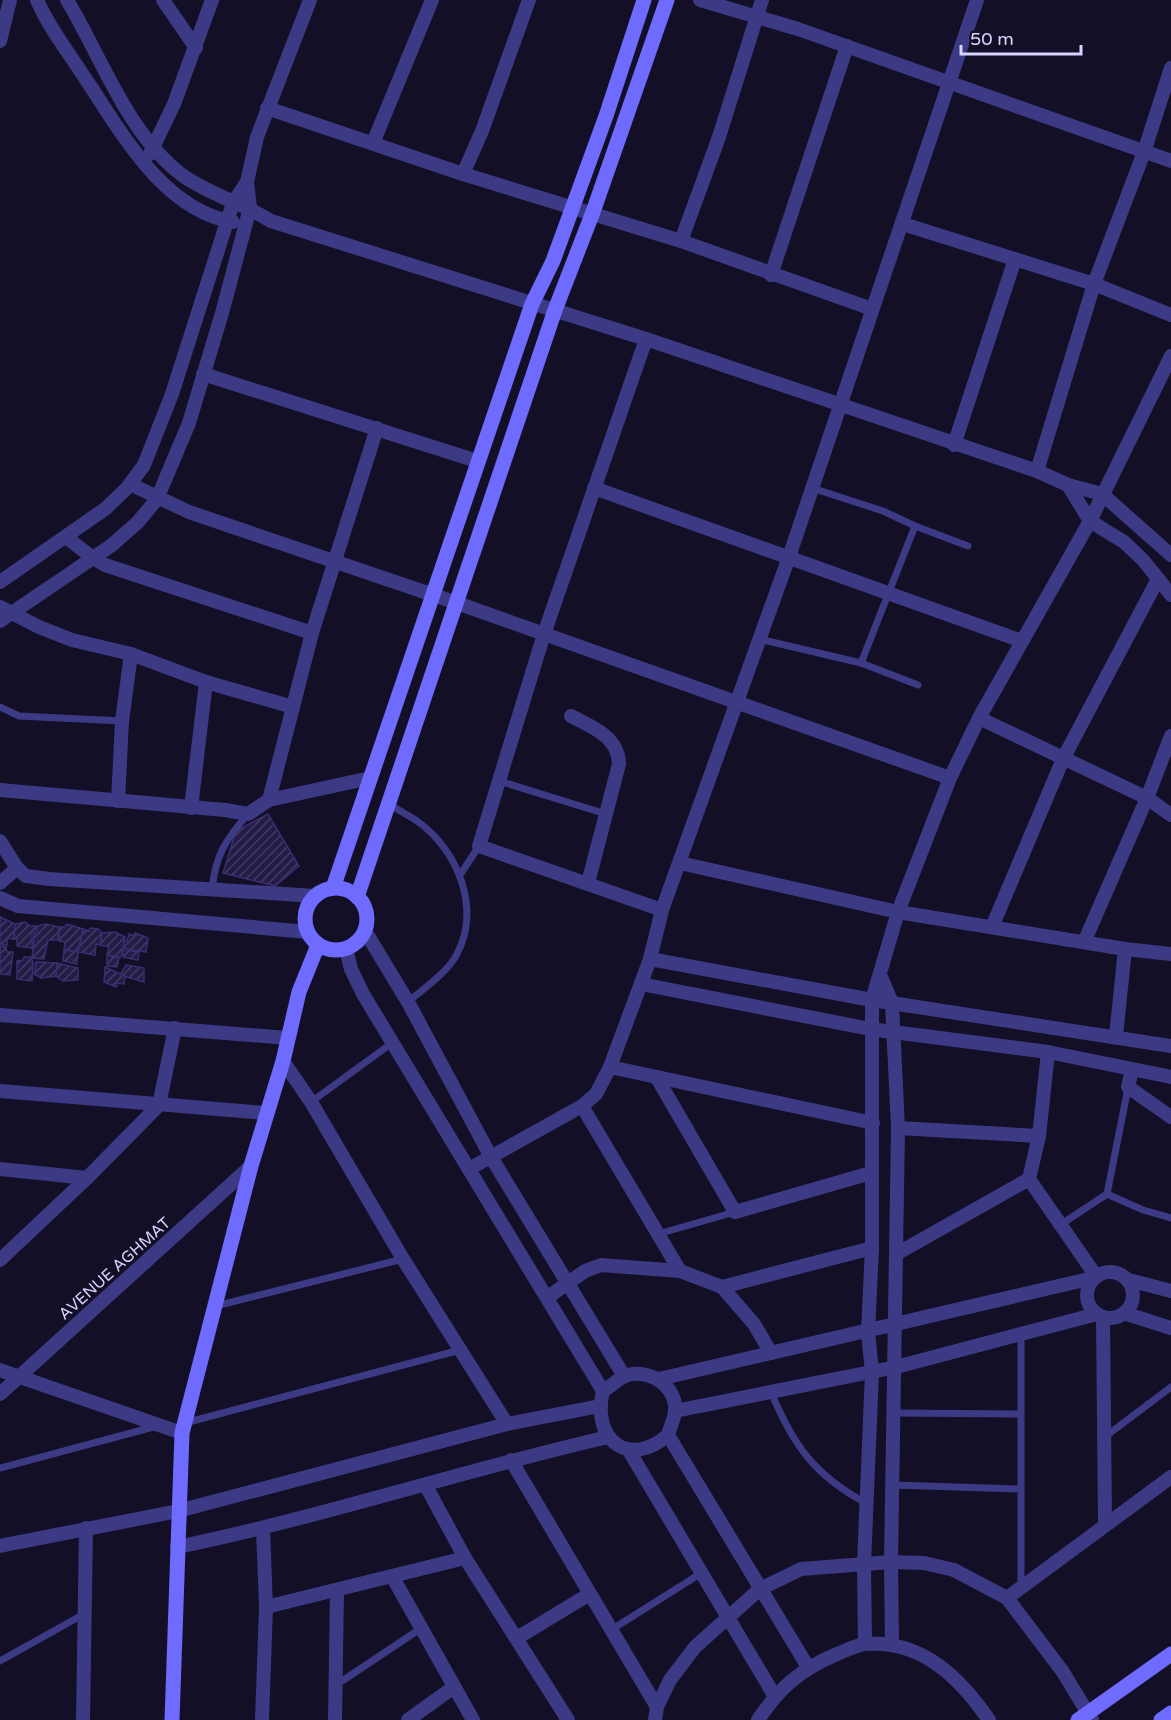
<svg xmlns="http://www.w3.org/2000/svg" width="1171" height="1720" font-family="'Varela Round',sans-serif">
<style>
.building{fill:url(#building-hatch);stroke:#3b2d73;stroke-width:1.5}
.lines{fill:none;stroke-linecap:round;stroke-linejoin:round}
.lane{stroke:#3d3a85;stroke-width:7}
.street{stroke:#3d3a85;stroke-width:14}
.secondary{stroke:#6f6bff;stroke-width:15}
.labels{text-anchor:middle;stroke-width:4.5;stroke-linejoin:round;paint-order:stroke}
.street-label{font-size:16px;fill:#d9d4ff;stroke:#130f26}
</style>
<defs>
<pattern id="building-hatch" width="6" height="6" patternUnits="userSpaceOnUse" patternTransform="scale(1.5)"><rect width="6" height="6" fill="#241b47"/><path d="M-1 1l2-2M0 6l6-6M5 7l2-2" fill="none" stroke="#433b63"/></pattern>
</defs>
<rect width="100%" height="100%" fill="#130f26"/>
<g class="building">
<polygon points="268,814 299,866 275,886 223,873 236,831"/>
<polygon points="0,917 15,924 14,939 7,938 7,945 0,944"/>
<polygon points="25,922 30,926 37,926 36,933 32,933 32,948 17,946 17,939 14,939 15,924"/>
<polygon points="46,924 59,927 58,940 48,940 44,959 32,958 34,936 38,926"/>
<polygon points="67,924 83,929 78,952 64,950 65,942 59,941 59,927 65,927"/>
<polygon points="90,928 98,929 102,933 100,945 96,944 95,955 78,952 83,929 89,931"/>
<polygon points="115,932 125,937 121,957 107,955 109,947 100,945 102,933"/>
<polygon points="135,933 148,938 146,952 124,948 124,941 127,941 129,934 134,936"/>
<polygon points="0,946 6,947 7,952 13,952 10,975 0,974"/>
<polygon points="64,950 78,952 77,964 63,961"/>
<polygon points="123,950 139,952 138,960 123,957"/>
<polygon points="107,955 119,958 117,967 107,966"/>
<polygon points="24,957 30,957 33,962 32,981 17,979 17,961 23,960"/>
<polygon points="36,962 57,963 56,976 41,978 34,974"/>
<polygon points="57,963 78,968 78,980 63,981 56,976"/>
<polygon points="126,965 144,968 144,982 120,975"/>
<polygon points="105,967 125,976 124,984 117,983 116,987 104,982"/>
</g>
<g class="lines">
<g class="lane">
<polyline points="915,526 968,546"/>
<polyline points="759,639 861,663 915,526 883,511 812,488"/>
<polyline points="861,663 918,685"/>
<polyline points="0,707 19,716 122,721"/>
<polyline points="499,781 606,814"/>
<path d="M389,804C398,810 408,815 417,821C458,850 481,908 457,954C448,972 423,989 408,1002"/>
<polyline points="460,875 479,846"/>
<path d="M212,890C215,856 226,839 248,814"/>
<polyline points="1128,1088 1107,1194 1143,1210 1171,1218"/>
<polyline points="311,1102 392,1043"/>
<polyline points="1060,1225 1107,1194"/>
<polyline points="658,1234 735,1212"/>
<polyline points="216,1306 403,1259"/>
<polyline points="1021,1335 1021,1587"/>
<path d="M771,1392C793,1445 815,1476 866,1503"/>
<polyline points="895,1413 1021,1414"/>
<polyline points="185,1423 460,1350"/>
<polyline points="1106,1436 1171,1387"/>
<polyline points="0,1468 157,1426"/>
<polyline points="893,1485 1021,1489"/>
<polyline points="611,1630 703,1572"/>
<polyline points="0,1661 84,1614"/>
<polyline points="336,1685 420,1629"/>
</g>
<g class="street">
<path d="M37,0C49,28 69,53 85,78C122,133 162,209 233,222"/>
<path d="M67,0C102,58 127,133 182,175C210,195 243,203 271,221L646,339L1037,471L1068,485L1102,494L1171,555"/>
<polyline points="163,0 196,48"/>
<polyline points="700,0 798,29 1171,161"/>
<polyline points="0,41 10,0"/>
<polyline points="267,108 463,174 681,241 872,309"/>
<polyline points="373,143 432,0"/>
<polyline points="150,154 174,104 212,0"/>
<polyline points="463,174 482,131 529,0"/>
<polyline points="903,224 1094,284 1171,315"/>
<polyline points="681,241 719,137 762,0"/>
<polyline points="771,275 847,46"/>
<polyline points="646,339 544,634 479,846 662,910"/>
<polyline points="203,374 477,461"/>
<polyline points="954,445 1015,259"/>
<polyline points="1037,471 1094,284 1144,152 1171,68"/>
<polyline points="130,484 189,512 457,603 950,778"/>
<polyline points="1068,485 1090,521 1124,542 1143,560 1171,595"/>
<polyline points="594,488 1022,641"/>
<polyline points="66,537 93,558 105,565 312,633"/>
<polyline points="0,582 105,509 127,488 144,465 172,394 233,203 247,182"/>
<polyline points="0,607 39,627 72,640 131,654 206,682 293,707"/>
<polyline points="0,621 112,545 138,522 157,499 189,423 222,313 250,208 247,182 257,137 310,0"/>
<path d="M571,716C593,728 618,736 619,764L588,883"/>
<polyline points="979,718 1147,798 1171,815"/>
<polyline points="0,790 225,810 248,814 269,800 370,778"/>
<polyline points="269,800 312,633 377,428"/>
<polyline points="118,801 122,721 131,654"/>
<polyline points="191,808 206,682"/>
<polyline points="0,841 17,868 0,883"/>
<polyline points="680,863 898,912 1125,949 1116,1036"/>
<polyline points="17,868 26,876 49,879 315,896"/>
<polyline points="0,898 18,906 308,932"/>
<polyline points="992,927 1063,759 1158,579"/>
<polyline points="365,931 408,1002 491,1157 624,1376"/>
<polyline points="1085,940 1147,798 1171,736"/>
<polyline points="346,949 351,969 363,994 603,1391"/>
<polyline points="1125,949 1171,954"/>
<polyline points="650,959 872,1000 1171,1046"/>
<polyline points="881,977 892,1003 898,1128 891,1562 892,1645"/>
<polyline points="641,984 870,1029 1048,1052 1171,1077"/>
<polyline points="0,1015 288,1038"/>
<polyline points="283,1061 311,1102 403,1259 507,1424"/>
<polyline points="610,1067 873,1123"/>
<polyline points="1132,1070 1128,1087 1171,1117"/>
<polyline points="657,1078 735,1212 871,1173"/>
<polyline points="0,1091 266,1113"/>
<polyline points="582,1106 680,1271"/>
<polyline points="898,1128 1039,1136"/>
<polyline points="0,1169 87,1178"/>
<polyline points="469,1169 582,1106 596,1094 610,1067 650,959 662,910 789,557 977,0"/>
<polyline points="1029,1179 1039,1136 1048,1052"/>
<polyline points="898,1253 1029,1179 1096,1276"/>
<polyline points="0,1260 87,1178 159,1105 175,1028"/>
<circle cx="1110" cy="1295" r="23"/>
<polyline points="1129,1280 1171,1291"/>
<polyline points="722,1287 872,1248"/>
<polyline points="548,1297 585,1271 601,1265 680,1271 722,1287 754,1324 771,1353"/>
<polyline points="1124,1313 1171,1328"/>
<polyline points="1103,1317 1105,1524"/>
<polyline points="0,1370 182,1433"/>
<polyline points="659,1379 1093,1278"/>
<polyline points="0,1394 251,1166"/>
<polyline points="675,1411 896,1367 1097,1314"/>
<path d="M668,1435C629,1469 591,1440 603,1391C610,1387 616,1381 623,1377C646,1366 678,1385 675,1412C674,1419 670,1428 668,1435L808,1667"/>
<polyline points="628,1449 774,1695"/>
<polyline points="511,1460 657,1707 655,1720"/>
<polyline points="426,1486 465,1558 568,1720"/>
<polyline points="0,1546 178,1511 507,1424 600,1406"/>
<path d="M177,1547C323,1517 464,1470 608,1437"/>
<polyline points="392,1576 473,1720"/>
<polyline points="1007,1598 1171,1477"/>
<polyline points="266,1607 465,1558"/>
<polyline points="517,1638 588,1595"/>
<polyline points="865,1644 864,1564 872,1372 868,1332 872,1248 872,1000 898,912 950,778 979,718 1090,521 1171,356"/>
<polyline points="657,1707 670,1680 695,1647 760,1589 801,1569 891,1562 924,1563 954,1570 1007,1598 1063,1672 1092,1720"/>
<polyline points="83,1720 86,1528"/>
<polyline points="262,1720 266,1607 263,1529"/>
<polyline points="335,1720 337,1591"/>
<polyline points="408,1720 454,1687"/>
<path d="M758,1720C779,1688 801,1669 837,1654C846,1651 857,1644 867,1644C922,1640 960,1678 989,1720"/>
</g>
<g class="secondary">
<polyline points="333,888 532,304 553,261 606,116 644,0"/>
<circle cx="336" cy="919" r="31"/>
<polyline points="357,897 555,310 593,212 667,0"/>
<polyline points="172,1720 182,1433 251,1166 283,1061 299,992 318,945"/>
<polyline points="1078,1720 1171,1654"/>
<polyline points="1161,1720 1171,1713"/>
</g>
</g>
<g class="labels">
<g class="street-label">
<text transform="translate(114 1268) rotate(-42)" y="6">AVENUE AGHMAT</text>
</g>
</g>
<path d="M961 45v9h120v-9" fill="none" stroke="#d9d4ff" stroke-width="3"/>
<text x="970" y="45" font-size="18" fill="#d9d4ff" stroke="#130f26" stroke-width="4.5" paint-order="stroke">50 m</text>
</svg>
